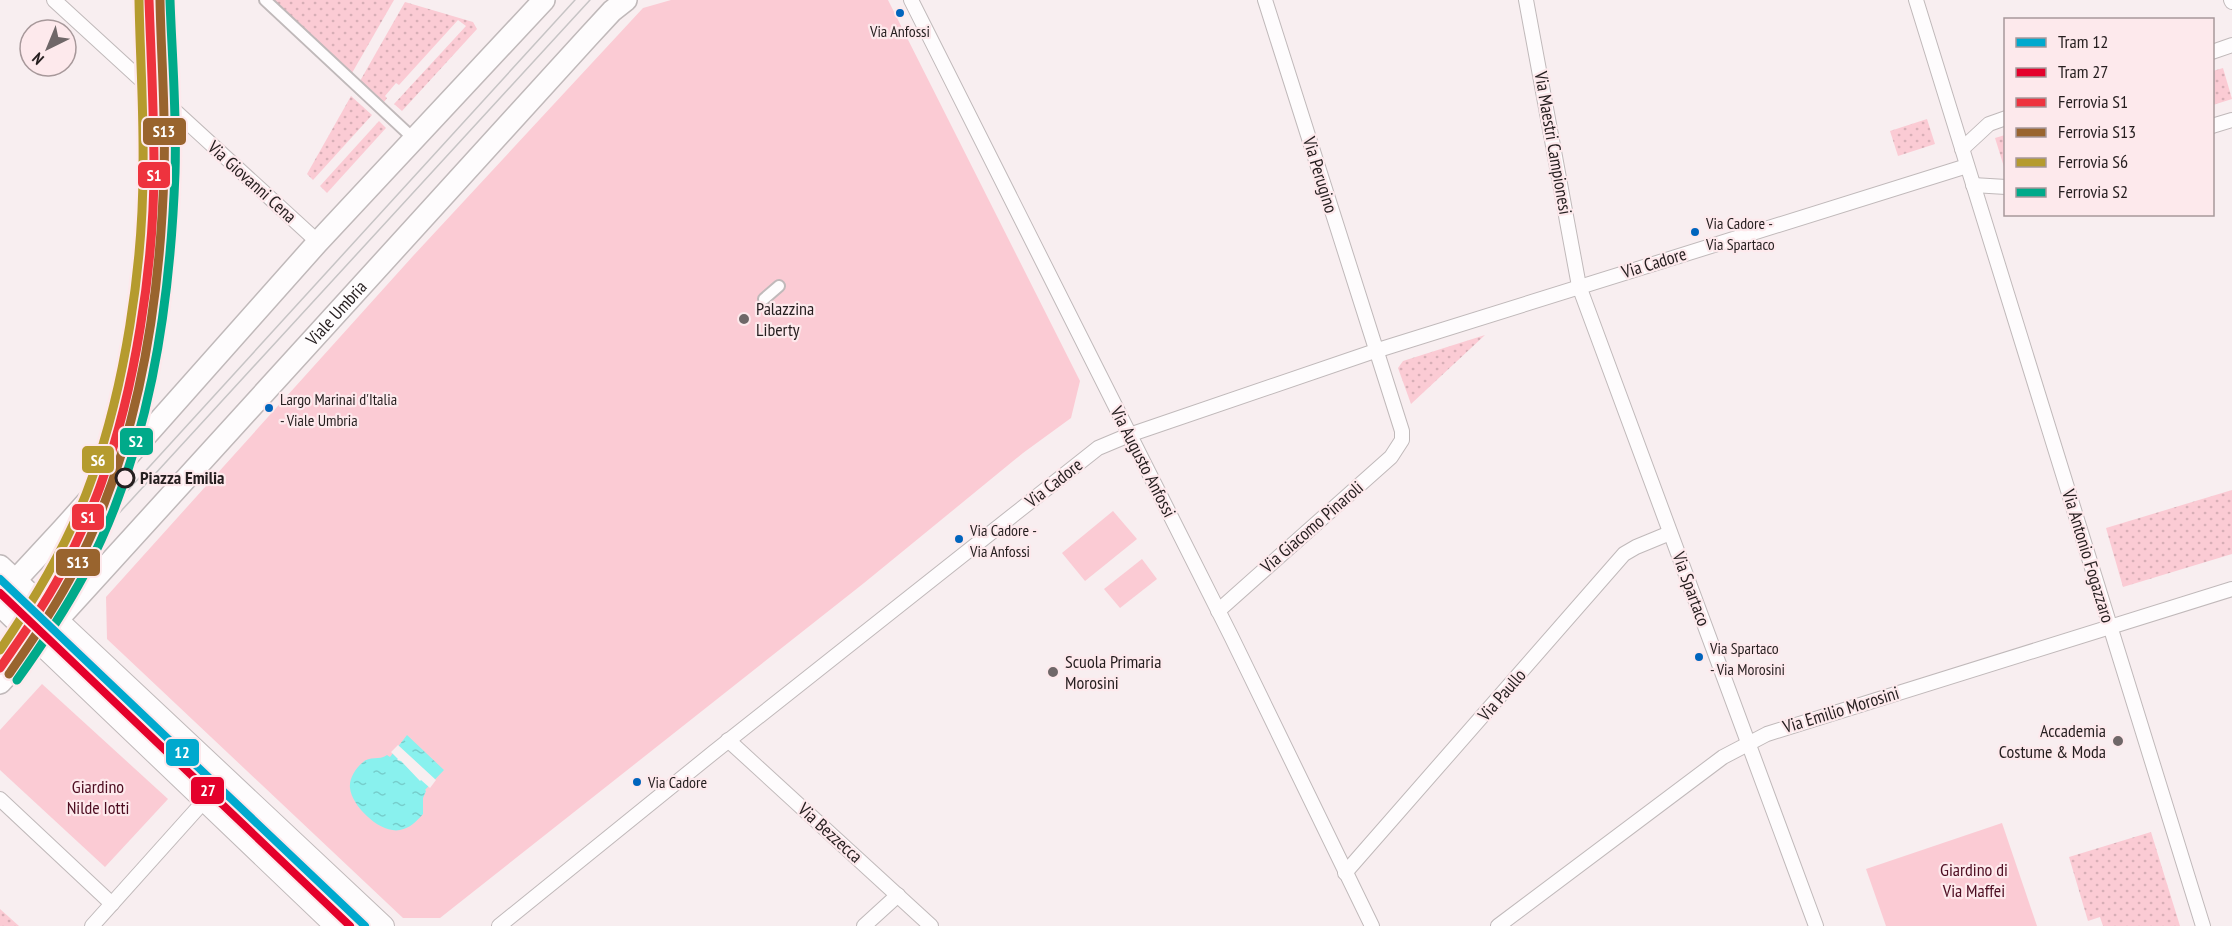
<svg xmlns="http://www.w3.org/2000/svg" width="2232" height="926" font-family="'PT Sans Narrow',sans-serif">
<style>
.grass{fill:url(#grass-dots)}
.park{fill:#fbcbd4}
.water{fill:url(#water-ripples)}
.pier{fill:#f8eef0}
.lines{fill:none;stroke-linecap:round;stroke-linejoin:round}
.pedestrian-casing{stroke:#c0b9ba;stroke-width:14}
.minor-casing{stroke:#c0b9ba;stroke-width:16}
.secondary-casing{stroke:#c0b9ba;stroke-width:22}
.primary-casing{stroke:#c0b9ba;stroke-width:24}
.pedestrian{stroke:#fefcfd;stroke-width:10}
.minor{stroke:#fefcfd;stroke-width:14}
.secondary{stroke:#fefcfd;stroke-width:20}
.primary{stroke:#fefcfd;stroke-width:21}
.tram{stroke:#c7c4c5;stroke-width:1.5}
.rail-1-casing{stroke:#fde9ec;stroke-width:14}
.rail-2-casing{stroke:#fde9ec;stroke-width:14}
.rail-3-casing{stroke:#fde9ec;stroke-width:14}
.rail-4-casing{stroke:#fde9ec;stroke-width:14}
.rail-1{stroke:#ee333e;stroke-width:9}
.rail-2{stroke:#99642e;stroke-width:9}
.rail-3{stroke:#b59b2e;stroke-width:9}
.rail-4{stroke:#00aa8a;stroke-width:9}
.tram-1-casing{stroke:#fde9ec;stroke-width:12}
.tram-2-casing{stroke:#fde9ec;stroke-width:12}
.tram-1{stroke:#00a9ce;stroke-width:8}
.tram-2{stroke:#e4002b;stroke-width:8}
.bus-dot{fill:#0065bd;stroke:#fde9ec;stroke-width:2}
.poi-dot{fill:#6f6768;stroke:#fde9ec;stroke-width:2}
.stop-dot{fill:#fde9ec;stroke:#251e1f;stroke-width:3}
.labels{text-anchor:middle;stroke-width:4.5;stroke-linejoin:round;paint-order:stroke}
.bus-label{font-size:16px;fill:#251e1f;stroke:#fde9ec;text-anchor:start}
.street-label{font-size:18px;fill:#251e1f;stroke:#fde9ec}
.poi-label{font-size:18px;fill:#251e1f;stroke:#fde9ec;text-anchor:start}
.stop-label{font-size:18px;font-weight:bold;fill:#251e1f;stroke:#fde9ec;text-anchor:start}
.park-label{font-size:18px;fill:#4d0d21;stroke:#fde9ec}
.line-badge{stroke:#fde9ec;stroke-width:2}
.badge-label{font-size:16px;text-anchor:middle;font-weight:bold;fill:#fff}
</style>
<defs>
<pattern id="grass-dots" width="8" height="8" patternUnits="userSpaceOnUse" patternTransform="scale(1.5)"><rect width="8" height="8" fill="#fbcbd4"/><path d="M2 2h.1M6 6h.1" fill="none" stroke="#d7aeb6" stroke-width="1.8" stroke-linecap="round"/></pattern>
<pattern id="water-ripples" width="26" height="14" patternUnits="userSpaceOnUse" patternTransform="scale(1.5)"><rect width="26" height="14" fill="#89f1ee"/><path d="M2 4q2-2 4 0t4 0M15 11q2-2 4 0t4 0" fill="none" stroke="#76cecc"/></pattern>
</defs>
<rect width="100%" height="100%" fill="#f8eef0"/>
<g class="grass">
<polygon points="272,0 394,0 352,73"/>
<polygon points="405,2 473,22 477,29 402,111 394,104 466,26 458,20 399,85 396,83 385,96 387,98 384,102 360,81"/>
<polygon points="2223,68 2232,99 2213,105 2213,71"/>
<polygon points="351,96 372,115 313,180 307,174"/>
<polygon points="1927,119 1935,144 1898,156 1890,131"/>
<polygon points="379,121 386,128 327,193 320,186"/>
<polygon points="2005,135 2006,170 2005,170 1995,138"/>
<polygon points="1485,335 1411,404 1398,368 1403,361"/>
<polygon points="2232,490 2232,554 2123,587 2106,528"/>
<polygon points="2151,832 2180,926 2103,926 2100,917 2088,921 2069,857"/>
<polygon points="0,909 19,926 0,926"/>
</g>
<g class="park">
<polygon points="671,0 888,0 1080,381 1071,418 1023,453 864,583 440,918 403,918 107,639 106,597 413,256 643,8"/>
<polygon points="1113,511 1137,539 1085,581 1062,553"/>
<polygon points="1142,559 1157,579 1120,608 1104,589"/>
<polygon points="42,684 168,799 105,867 0,770 0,730"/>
<polygon points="2002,823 2037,926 1886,926 1866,869"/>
</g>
<path class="water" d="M407,735L444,770L425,790L426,791L423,798V814C416,822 410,828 400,830C381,834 352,807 350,788C349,779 355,769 362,763C370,755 379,761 387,755L390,757Z"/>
<polygon class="pier" points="398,745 436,780 430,788 421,780 420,781 401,761 397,760 398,759 391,752"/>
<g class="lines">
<g class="pedestrian-casing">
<g id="pedestrian">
<polyline points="265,0 414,139"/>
<polyline points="764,299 779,286"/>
</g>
</g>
<g class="minor-casing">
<g id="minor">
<polyline points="54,0 318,242"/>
<polyline points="911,0 1231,636 1372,926"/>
<polyline points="1526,0 1579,286 1816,926"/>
<polyline points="1916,0 2203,926"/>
<polyline points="2231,0 2232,2"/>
<polyline points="2212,52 2232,45"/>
<polyline points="2212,126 2232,120"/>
<polyline points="1962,149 1989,124 2006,118"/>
<polyline points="1973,185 2006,187"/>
<polyline points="1218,611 1391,457 1402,440 1402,431 1265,0"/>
<polyline points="728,740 931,926"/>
<polyline points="0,799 112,904"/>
<polyline points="1345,873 1624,554 1636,547 1670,533"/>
<polyline points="92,926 205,800"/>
<polyline points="499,926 714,752 1098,448 1129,435 1375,351 1967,166"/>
<polyline points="864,926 898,895"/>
<polyline points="1498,926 1723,757 1767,734 2232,589"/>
</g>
</g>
<g class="secondary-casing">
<g id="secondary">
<polyline points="58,620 384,926"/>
<polyline points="38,642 335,926"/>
</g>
</g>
<g class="primary-casing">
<g id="primary">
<polyline points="0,566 58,620"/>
<polyline points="0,597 63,529 318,242 544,0"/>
<polyline points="0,605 38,642"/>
<path id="s1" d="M0,683L588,37L612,11L626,0"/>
</g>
</g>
<use href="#pedestrian" class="pedestrian"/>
<use href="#minor" class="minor"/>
<use href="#secondary" class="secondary"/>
<use href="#primary" class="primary"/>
<g class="tram">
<polyline points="77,559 590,0"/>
<path d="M75,662C49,633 43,590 67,557L575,0"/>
</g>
<g class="rail-1-casing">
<path id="rail-1" d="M0,668C24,633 49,599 68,560C80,535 93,508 102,481C135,389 154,266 154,168C154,112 151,56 149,0"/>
</g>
<g class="rail-2-casing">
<path id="rail-2" d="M9,674C33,639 57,605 76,567C138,446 160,307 164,172C166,115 161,57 160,0"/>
</g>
<g class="rail-3-casing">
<path id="rail-3" d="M0,650C37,596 71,539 92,478C125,385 143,267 143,169C144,113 140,56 139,0"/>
</g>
<g class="rail-4-casing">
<path id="rail-4" d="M17,680C42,645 65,610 85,573C149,451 170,308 175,173C177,115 172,57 170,0"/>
</g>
<use href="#rail-1" class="rail-1"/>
<use href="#rail-2" class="rail-2"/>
<use href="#rail-3" class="rail-3"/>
<use href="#rail-4" class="rail-4"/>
<g class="tram-1-casing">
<polyline id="tram-1" points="0,579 365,926"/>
</g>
<g class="tram-2-casing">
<polyline id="tram-2" points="0,593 350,926"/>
</g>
<use href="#tram-1" class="tram-1"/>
<use href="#tram-2" class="tram-2"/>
</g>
<g class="bus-dot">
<circle cx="900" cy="13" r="5"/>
<circle cx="1695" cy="232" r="5"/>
<circle cx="269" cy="408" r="5"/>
<circle cx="959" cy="539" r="5"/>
<circle cx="1699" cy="657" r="5"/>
<circle cx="637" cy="782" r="5"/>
</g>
<g class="poi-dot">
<circle cx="744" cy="319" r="6"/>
<circle cx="1053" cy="672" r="6"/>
<circle cx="2118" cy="741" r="6"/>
</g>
<circle class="stop-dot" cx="125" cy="478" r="9"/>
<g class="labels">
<g class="bus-label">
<text x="900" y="37" text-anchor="middle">Via Anfossi</text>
<text x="1706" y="229">Via Cadore -<tspan x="1706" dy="21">Via Spartaco</tspan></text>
<text x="280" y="405">Largo Marinai d'Italia<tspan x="280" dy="21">- Viale Umbria</tspan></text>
<text x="970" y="536">Via Cadore -<tspan x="970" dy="21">Via Anfossi</tspan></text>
<text x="1710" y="654">Via Spartaco<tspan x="1710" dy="21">- Via Morosini</tspan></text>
<text x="648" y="788">Via Cadore</text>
</g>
<g class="street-label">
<text transform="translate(1553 143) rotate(80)" y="6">Via Maestri Campionesi</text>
<text transform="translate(1320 175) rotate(73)" y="6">Via Perugino</text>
<text transform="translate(252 182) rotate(42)" y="6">Via Giovanni Cena</text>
<text transform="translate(1654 263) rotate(-17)" y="6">Via Cadore</text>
<text dy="6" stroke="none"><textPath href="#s1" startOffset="500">Viale Umbria</textPath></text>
<text transform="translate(1143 462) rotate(63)" y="6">Via Augusto Anfossi</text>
<text transform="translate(1054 483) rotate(-38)" y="6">Via Cadore</text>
<text transform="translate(1312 527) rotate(-41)" y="6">Via Giacomo Pinaroli</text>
<text transform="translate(2088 556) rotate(73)" y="6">Via Antonio Fogazzaro</text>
<text transform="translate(1691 589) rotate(70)" y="6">Via Spartaco</text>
<text transform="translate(1502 695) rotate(-49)" y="6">Via Paullo</text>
<text transform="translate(1841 710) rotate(-17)" y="6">Via Emilio Morosini</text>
<text transform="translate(830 833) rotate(42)" y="6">Via Bezzecca</text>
</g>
<g class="poi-label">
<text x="756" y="315">Palazzina<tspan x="756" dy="21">Liberty</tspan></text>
<text x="1065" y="668">Scuola Primaria<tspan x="1065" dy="21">Morosini</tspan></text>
<text x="2106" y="737" text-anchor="end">Accademia<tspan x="2106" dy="21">Costume &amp; Moda</tspan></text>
</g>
<g class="stop-label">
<text x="140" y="484">Piazza Emilia</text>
</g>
<g class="park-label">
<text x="98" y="793">Giardino<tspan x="98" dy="21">Nilde Iotti</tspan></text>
<text x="1974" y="876">Giardino di<tspan x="1974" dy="21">Via Maffei</tspan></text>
</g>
</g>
<g class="line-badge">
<rect x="142" y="117" width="45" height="29" rx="6" fill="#99642e"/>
<rect x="137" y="161" width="34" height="28" rx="6" fill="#ee333e"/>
<rect x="119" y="427" width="35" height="29" rx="6" fill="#00aa8a"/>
<rect x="81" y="445" width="34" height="29" rx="6" fill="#b59b2e"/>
<rect x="71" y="503" width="34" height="28" rx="6" fill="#ee333e"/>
<rect x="55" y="548" width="46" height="29" rx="6" fill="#99642e"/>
<rect x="165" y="738" width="35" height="29" rx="6" fill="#00a9ce"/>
<rect x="190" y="776" width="35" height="29" rx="6" fill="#e4002b"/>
</g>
<g class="badge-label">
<text x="164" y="137">S13</text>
<text x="154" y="181">S1</text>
<text x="136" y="447">S2</text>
<text x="98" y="466">S6</text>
<text x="88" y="523">S1</text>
<text x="78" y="568">S13</text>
<text x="182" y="758">12</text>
<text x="208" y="796">27</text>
</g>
<rect x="2004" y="18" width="210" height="198" fill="#fde9ec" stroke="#a7989a" stroke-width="1.5"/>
<rect x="2016" y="38" width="30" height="9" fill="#00a9ce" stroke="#a7989a" stroke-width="1.5"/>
<text x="2058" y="48" font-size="18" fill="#251e1f">Tram 12</text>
<rect x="2016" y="68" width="30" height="9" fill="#e4002b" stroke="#a7989a" stroke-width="1.5"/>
<text x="2058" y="78" font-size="18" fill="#251e1f">Tram 27</text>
<rect x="2016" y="98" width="30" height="9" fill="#ee333e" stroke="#a7989a" stroke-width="1.5"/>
<text x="2058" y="108" font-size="18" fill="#251e1f">Ferrovia S1</text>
<rect x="2016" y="128" width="30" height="9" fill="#99642e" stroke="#a7989a" stroke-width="1.5"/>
<text x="2058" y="138" font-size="18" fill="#251e1f">Ferrovia S13</text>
<rect x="2016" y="158" width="30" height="9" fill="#b59b2e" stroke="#a7989a" stroke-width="1.5"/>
<text x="2058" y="168" font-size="18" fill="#251e1f">Ferrovia S6</text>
<rect x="2016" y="188" width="30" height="9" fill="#00aa8a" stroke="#a7989a" stroke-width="1.5"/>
<text x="2058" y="198" font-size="18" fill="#251e1f">Ferrovia S2</text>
<g transform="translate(48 48) rotate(223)"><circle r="28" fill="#fde9ec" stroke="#a7989a" stroke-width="1.5"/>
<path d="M0-4.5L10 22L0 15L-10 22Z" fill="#6f6768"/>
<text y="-9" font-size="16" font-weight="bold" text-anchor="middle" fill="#251e1f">N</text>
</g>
</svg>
